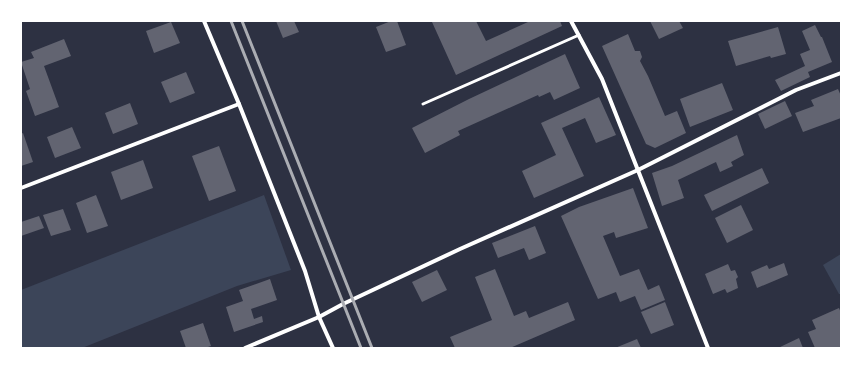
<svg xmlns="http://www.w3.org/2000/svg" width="862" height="369" font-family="Signika,sans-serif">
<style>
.green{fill:#3c4559}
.building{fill:#626471}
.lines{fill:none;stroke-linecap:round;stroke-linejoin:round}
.service{stroke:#fff;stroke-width:3}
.minor{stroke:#fff;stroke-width:4}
.rail{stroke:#abadb3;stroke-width:3}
</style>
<rect width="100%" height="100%" fill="#2d3142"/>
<g class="green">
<polygon points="264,195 291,270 237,286 82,348 21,348 21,290"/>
<polygon points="841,254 841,294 839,294 823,265"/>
</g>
<g class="building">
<polygon points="276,21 294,21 299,32 283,38"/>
<polygon points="391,21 397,21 406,45 386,52 376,27"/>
<polygon points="435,21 476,21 486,41 528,22 528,21 560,21 562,26 456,75 432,22"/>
<polygon points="650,21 679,21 683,28 659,39"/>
<polygon points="171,22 180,43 154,53 146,31"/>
<polygon points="815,25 821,37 822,37 832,62 808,72 810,77 781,91 775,80 805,66 800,54 810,50 802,31"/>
<polygon points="778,27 786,54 771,58 770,56 736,66 728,41"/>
<polygon points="628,34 635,51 640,51 642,57 640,61 648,76 665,116 677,111 686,133 655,148 646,144 602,46"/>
<polygon points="64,39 71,56 44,66 59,107 35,116 26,91 30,89 21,62 34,58 31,52"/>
<polygon points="565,54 580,88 554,100 550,92 539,97 538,95 458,131 460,135 425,153 412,128 469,99"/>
<polygon points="186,72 195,93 170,103 161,82"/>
<polygon points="722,83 733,110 690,127 680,99"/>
<polygon points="838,89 841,96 841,118 803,132 795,113 814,106 811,100"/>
<polygon points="599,97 616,135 596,143 585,118 562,128 584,176 534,198 522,171 556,155 541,123"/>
<polygon points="785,101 792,116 765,129 758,114"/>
<polygon points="130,103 138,124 113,134 105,113"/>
<polygon points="72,127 81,148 55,158 47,137"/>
<polygon points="23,133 33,162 21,166 21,134"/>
<polygon points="737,135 744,155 731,162 733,166 720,172 716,162 678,180 684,198 662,206 652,173 672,166"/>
<polygon points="219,146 236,191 209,201 192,156"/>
<polygon points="143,160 153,188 121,200 111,172"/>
<polygon points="762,168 769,183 712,211 704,195"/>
<polygon points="633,188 648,228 616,238 614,232 603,236 620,276 639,269 648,290 659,285 665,300 641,310 635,296 620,302 616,292 598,299 561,216 579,207"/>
<polygon points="96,195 108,226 87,233 76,203"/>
<polygon points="741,205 753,230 727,243 715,218"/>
<polygon points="63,209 71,230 51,236 43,215"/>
<polygon points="39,216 44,228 21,236 21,222"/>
<polygon points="535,226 546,253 529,260 524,248 498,258 492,243"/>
<polygon points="784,263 788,275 757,288 751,272 767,265 769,269"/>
<polygon points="728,264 731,271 735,270 738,277 736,279 738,288 727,293 725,289 713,294 705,274"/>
<polygon points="495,269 514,316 526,311 529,318 568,302 575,320 510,348 455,348 450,337 492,320 475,277"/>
<polygon points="437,270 447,290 422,302 412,282"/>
<polygon points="270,279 277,300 251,309 254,319 262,316 263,322 234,332 226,307 243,301 239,290"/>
<polygon points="665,302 674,325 651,334 641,312"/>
<polygon points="839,308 841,313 841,348 815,348 808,332 816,329 812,320"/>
<polygon points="203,323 211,346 205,348 186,348 180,331"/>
<polygon points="799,338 803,348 778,348"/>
<polygon points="637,339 641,348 615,348"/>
</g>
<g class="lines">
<polyline class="service" points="423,104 579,35"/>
<g class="minor">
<polyline points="204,21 239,104 305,271 319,317 333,348"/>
<polyline points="571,21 602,79 708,348"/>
<polyline points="21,188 239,104"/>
<polyline points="245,348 319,317 343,304 460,249 638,170 796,90 841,73"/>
</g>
<g class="rail">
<polyline points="231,21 361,348"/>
<polyline points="242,21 372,348"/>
</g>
</g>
<rect width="862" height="369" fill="none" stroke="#ffffff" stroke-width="44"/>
</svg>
